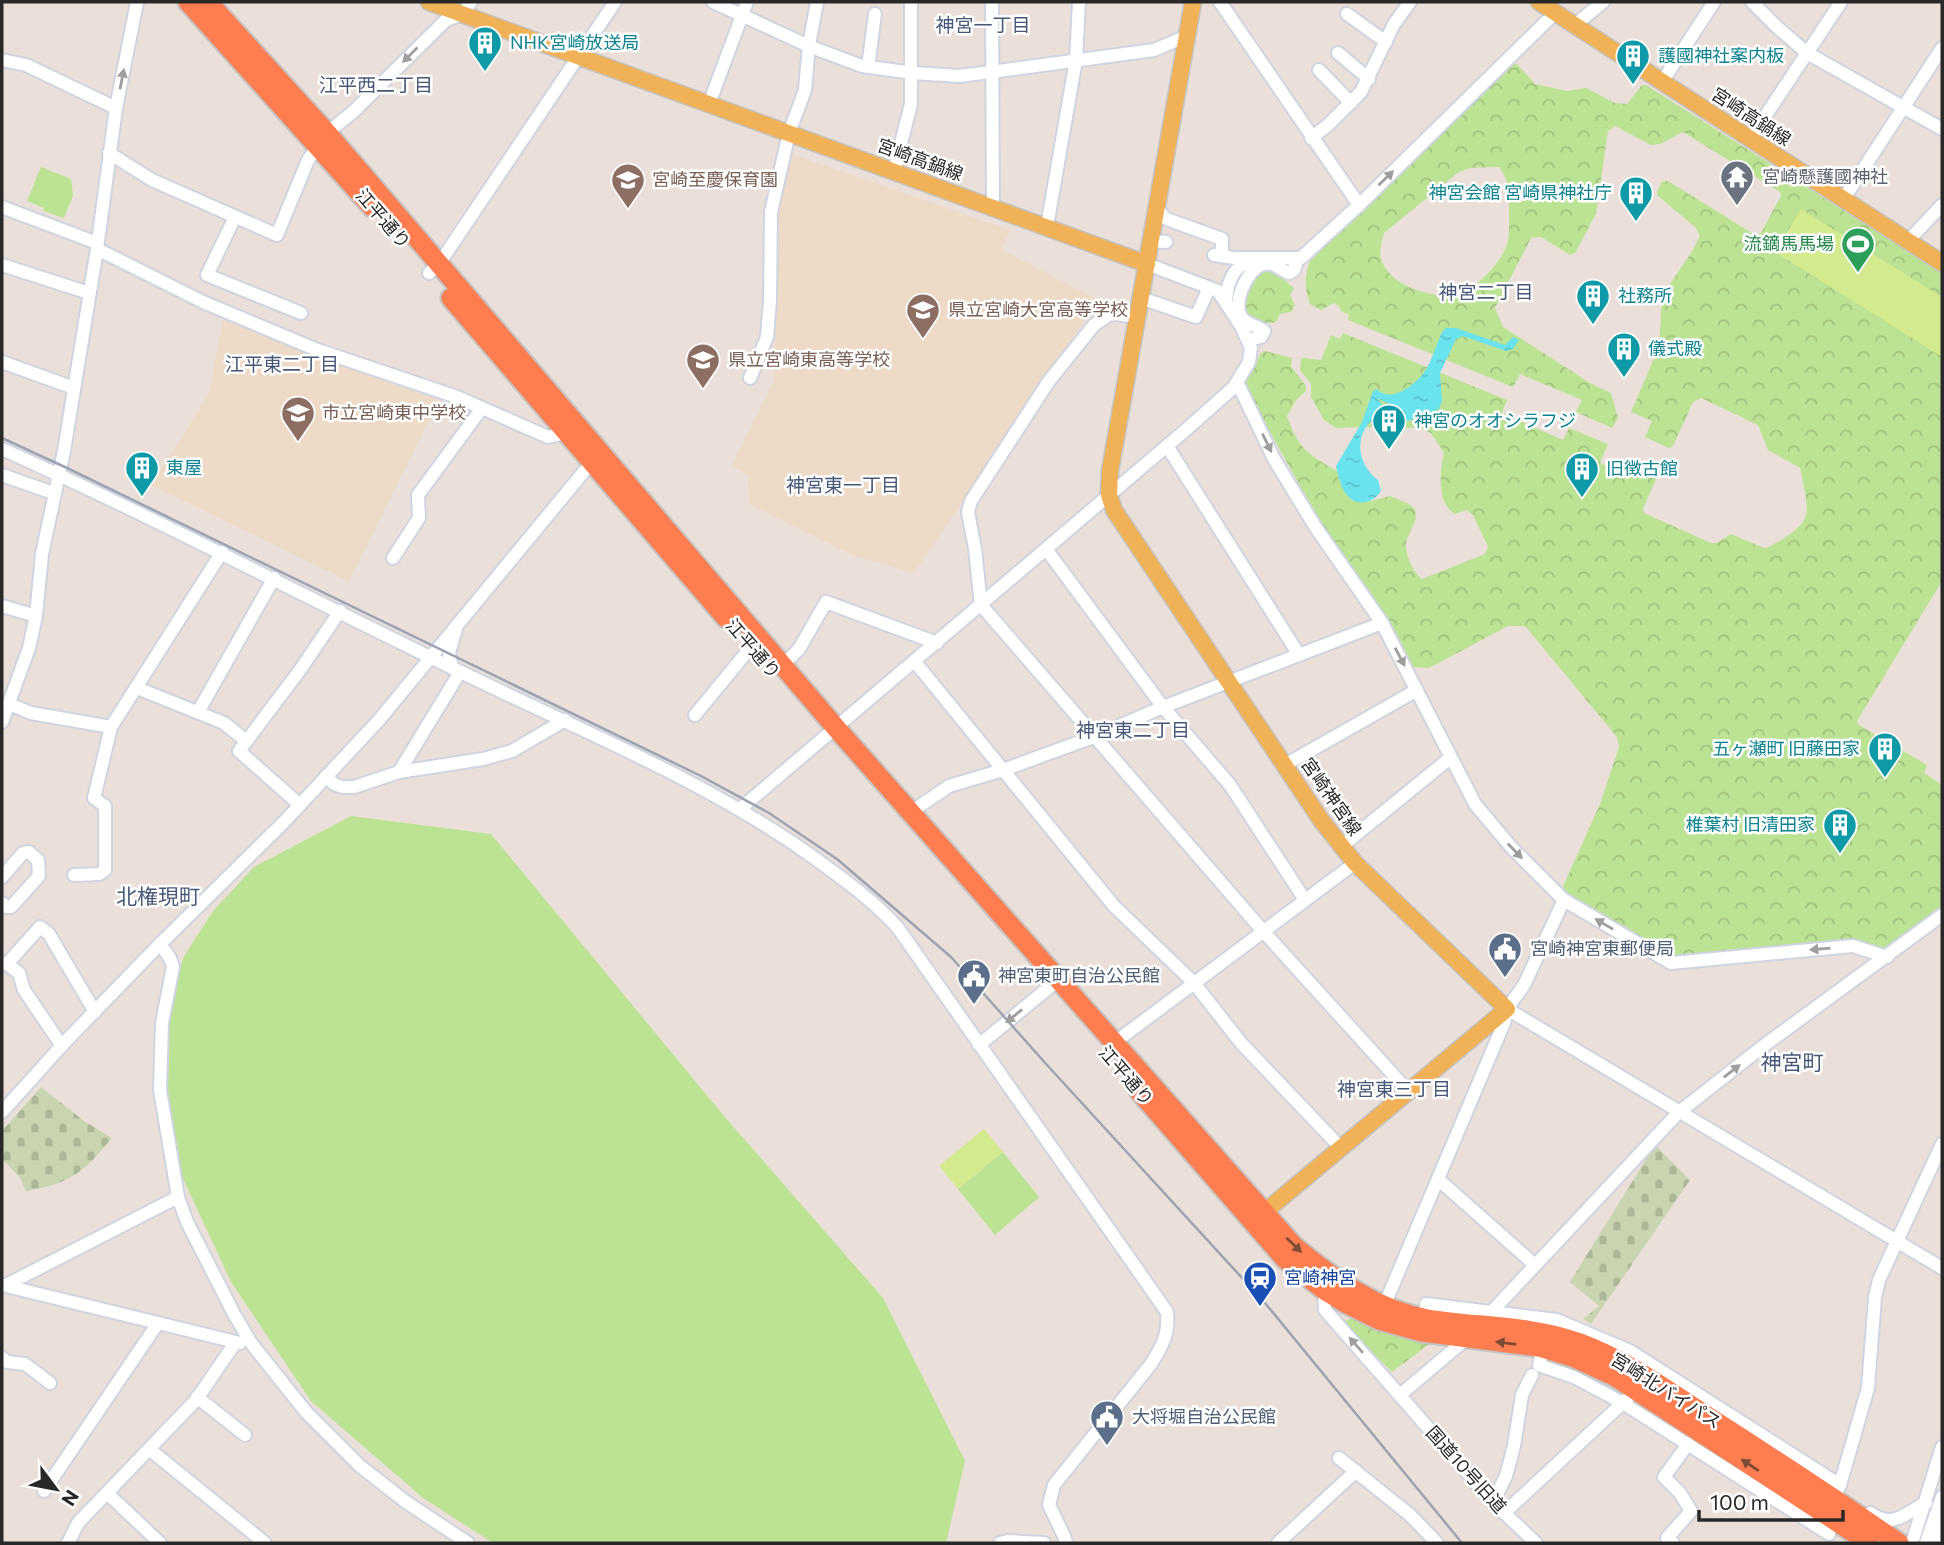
<svg xmlns="http://www.w3.org/2000/svg" width="1944" height="1545" font-family="Commissioner,'Noto Sans JP',sans-serif">
<style>
.education{fill:#eddac7}
.forest{fill:url(#forest-crowns);fill-rule:evenodd}
.cemetery{fill:url(#cemetery-stones)}
.park{fill:#bce294}
.pitch{fill:#d3ea8f}
.water{fill:url(#water-ripples)}
.lines{fill:none;stroke-linecap:round;stroke-linejoin:round}
.minor-casing{stroke:#ced5e1;stroke-width:16}
.major-casing{stroke:#c3c3c3;stroke-width:19}
.highway-casing{stroke:#c3c3c3;stroke-width:23}
.minor{stroke:#fff;stroke-width:12}
.major{stroke:#f1b257;stroke-width:16}
.highway{stroke:#ff7d4f;stroke-width:19}
.rail{stroke:#9ca3b2;stroke-width:2.5}
.oneway{fill:#9e9e9e}
.oneway2{fill:#7e4a38}
.labels{text-anchor:middle;stroke-width:5;stroke-linejoin:round;paint-order:stroke}
.culture-label{font-size:18px;fill:#0d838f;stroke:#fff;text-anchor:start}
.street-label{font-size:18px;fill:#282828;stroke:#fff}
.worship-label{font-size:18px;fill:#5b616d;stroke:#fff;text-anchor:start}
.education-label{font-size:18px;fill:#785e54;stroke:#fff;text-anchor:start}
.leisure-label{font-size:18px;fill:#27864d;stroke:#fff;text-anchor:end}
.service-label{font-size:18px;fill:#4e5e75;stroke:#fff;text-anchor:start}
.transit-label{font-size:18px;fill:#164399;stroke:#fff;text-anchor:start}
.neighbourhood-label{font-size:19px;fill:#485978;stroke:#fff}
.quarter-label{font-size:21px;fill:#485978;stroke:#fff}
</style>
<defs>
<pattern id="forest-crowns" width="20" height="18" patternUnits="userSpaceOnUse" patternTransform="scale(1.75)"><rect width="20" height="18" fill="#bce294"/><path d="M2 6a3 3 0 1 1 6 0M12 15a3 3 0 1 1 6 0" fill="none" stroke="#a2c280"/></pattern>
<pattern id="cemetery-stones" width="16" height="16" patternUnits="userSpaceOnUse" patternTransform="scale(1.75)"><rect width="16" height="16" fill="#c8d5b0"/><path d="M2 7V4a2 2 0 0 1 4 0v3zM10 15v-3a2 2 0 0 1 4 0v3z" fill="#acb797"/></pattern>
<pattern id="water-ripples" width="26" height="14" patternUnits="userSpaceOnUse" patternTransform="scale(1.75)"><rect width="26" height="14" fill="#6ae3ef"/><path d="M2 4q2-2 4 0t4 0M15 11q2-2 4 0t4 0" fill="none" stroke="#5cc3cd"/></pattern>
</defs>
<rect width="100%" height="100%" fill="#ebe0d9"/>
<g class="education">
<polygon points="791,154 1010,230 1002,250 1098,300 914,573 852,555 749,504 748,475 731,466 774,381 779,206"/>
<polygon points="223,320 309,354 439,400 349,581 151,485 209,394"/>
</g>
<g class="forest">
<path d="M1512,64H1517L1535,84L1567,91L1586,88L1615,103L1627,104L1642,85H1646L1942,273V581L1857,721L1859,725L1927,765L1924,773L1942,785V907L1891,949L1672,959L1561,891L1600,804L1619,747L1617,737L1525,626H1508L1429,668L1411,667C1353,576 1297,485 1247,389L1246,380L1261,353L1265,351L1292,358L1291,366L1306,386V391L1296,400L1287,416C1299,450 1308,454 1337,471C1349,508 1354,506 1390,496C1397,499 1411,503 1415,510C1419,521 1408,533 1406,543C1405,555 1413,572 1422,579L1485,554L1488,547L1473,515L1467,510L1455,514C1436,503 1440,471 1444,453L1431,433L1418,427L1386,430L1372,427L1336,428L1324,420L1311,397V384L1300,370L1301,359L1303,358L1321,360L1331,335L1340,339L1343,333L1507,400L1502,413L1563,440L1569,428L1608,444L1600,463L1629,475L1635,462L1659,472L1643,509L1644,513L1711,543H1717L1731,534L1764,548L1769,547C1815,521 1810,517 1800,468L1768,450L1758,425L1701,398L1693,402L1673,446L1669,448L1645,437L1652,421L1631,412L1659,347L1662,296L1691,253L1700,236L1696,228L1658,196L1657,191L1662,182L1668,181L1755,235L1761,233L1781,196L1780,192L1683,132L1660,144L1651,145L1615,126L1608,131L1596,214L1575,253L1570,255L1541,237L1531,238L1495,308L1503,327L1590,383L1611,393L1618,418L1612,428L1576,412L1582,400L1520,374L1513,387L1348,320L1349,315L1341,311L1339,306L1334,303L1321,310L1310,304C1304,287 1304,273 1312,257ZM1499,167C1511,184 1509,192 1509,212C1509,223 1510,235 1507,245C1500,264 1474,292 1453,295C1429,298 1389,285 1381,259C1379,251 1382,241 1384,233L1459,172L1471,168Z"/>
<path d="M1263,269H1272L1294,288L1290,295L1295,305L1291,312L1280,314L1276,322C1234,330 1237,288 1263,269Z"/>
<polygon points="1355,1317 1432,1342 1392,1372 1342,1322"/>
</g>
<g class="cemetery">
<path d="M41,1087L84,1121L112,1138C84,1172 70,1184 26,1191L20,1178L2,1159V1131Z"/>
<polygon points="1655,1145 1690,1180 1591,1324 1583,1319 1599,1306 1570,1282"/>
</g>
<g class="park">
<polygon points="41,167 71,179 73,196 64,218 43,211 44,208 27,201"/>
<polygon points="351,816 491,834 724,1116 883,1298 965,1461 946,1543 493,1543 423,1498 311,1401 231,1282 180,1172 168,1113 165,1068 168,1015 183,958 213,911 254,867"/>
<polygon points="1003,1152 1039,1197 995,1235 958,1189"/>
</g>
<g class="pitch">
<polygon points="1801,209 1942,297 1942,357 1775,252"/>
<polygon points="984,1129 1003,1152 958,1189 939,1166"/>
</g>
<path class="water" d="M1446,328H1456L1505,345L1513,337L1519,340L1513,349L1506,351L1463,336L1456,339L1440,373L1442,401L1439,409L1419,418L1404,422L1396,407L1377,398L1392,417L1386,426L1370,422C1353,440 1360,467 1378,480L1381,491C1373,503 1357,508 1346,494C1341,487 1338,475 1336,466L1362,422L1373,391L1377,389C1391,405 1418,383 1427,368C1433,357 1437,343 1442,332Z"/>
<g class="lines">
<g class="minor-casing">
<g id="minor">
<polyline points="713,2 811,47 862,66 913,73 959,76 991,72 1154,50 1187,36"/>
<polyline points="992,2 993,207"/>
<polyline points="1220,2 1359,205"/>
<polyline points="1752,2 1777,27 1807,53 1942,129"/>
<polyline points="1347,14 1386,42"/>
<polyline points="1575,25 1603,2"/>
<polyline points="1338,53 1369,79"/>
<polyline points="2,60 26,65 116,108"/>
<polyline points="868,67 875,14"/>
<polyline points="1319,70 1351,103"/>
<polyline points="1662,82 1714,2"/>
<polyline points="709,104 747,2"/>
<polyline points="1311,138 1328,125 1361,92 1394,24 1410,2"/>
<polyline points="1750,139 1841,2"/>
<polyline points="109,153 152,180 277,235 308,160 327,133 354,111 446,20 463,14 471,2"/>
<polyline points="894,171 911,104 911,2"/>
<polyline points="1843,200 1942,48"/>
<polyline points="2,207 97,243"/>
<polyline points="1157,208 1165,218 1172,221 1222,239 1222,253 1226,257"/>
<polyline points="235,217 207,275 301,313"/>
<polyline points="1047,226 1076,60 1079,2"/>
<polyline points="1151,241 1166,242"/>
<polyline points="1908,241 1942,205"/>
<polyline points="97,249 203,302 315,349 457,397 548,437 567,433"/>
<polyline points="1214,255 1234,258 1301,258 1359,205 1556,12"/>
<polyline points="2,265 89,293"/>
<polyline points="429,273 439,264 615,2"/>
<polyline points="1141,298 1196,317 1209,288"/>
<path d="M1226,301C1227,282 1233,267 1251,260"/>
<polyline points="1137,317 1116,314 1108,315 1094,325 1049,381 971,501 968,512 975,549 981,605 1263,931 1408,1091"/>
<path d="M1249,340L1261,337L1264,331C1258,326 1249,325 1244,320C1229,308 1247,267 1264,264C1275,262 1280,270 1289,273L1294,270L1296,264L1292,259"/>
<polyline points="2,362 74,388"/>
<polyline points="750,378 767,337 770,300 771,212 789,133 805,90 809,45 817,2"/>
<polyline points="1237,382 1274,459 1316,528 1382,623 1475,804 1511,847 1564,900 1671,963 1853,946 1887,957"/>
<polyline points="1167,446 1299,655"/>
<path d="M2,449C158,519 309,599 463,673C581,731 705,780 813,857C843,879 873,900 898,928L1167,1312C1169,1334 1163,1345 1151,1364L1054,1485L1049,1505L1064,1536L1066,1543"/>
<polyline points="2,475 53,493"/>
<polyline points="1046,549 1163,707 1230,785 1305,900"/>
<polyline points="393,558 419,518 418,495 482,408"/>
<polyline points="2,606 36,616"/>
<polyline points="915,662 1114,906 1194,983 1241,1043 1341,1148"/>
<polyline points="783,665 799,649 826,602 937,643"/>
<polyline points="452,668 449,652 456,629"/>
<polyline points="137,688 224,723 245,740"/>
<polyline points="9,704 31,713 111,727"/>
<polyline points="198,712 274,578"/>
<polyline points="695,715 751,647"/>
<polyline points="2,722 29,648 36,616 42,554 64,451 97,249 116,108 137,2"/>
<polyline points="1285,765 1417,690"/>
<polyline points="399,772 460,672"/>
<polyline points="326,776 334,784 342,787 354,787 399,772 483,759 512,751 565,720"/>
<polyline points="300,805 239,751 300,670 340,611"/>
<polyline points="740,809 1188,428 1234,387 1249,362 1251,348 1241,326 1218,291 1147,264"/>
<polyline points="911,812 949,786 1003,770 1096,736 1163,707 1382,623"/>
<polyline points="1342,846 1450,758"/>
<polyline points="74,875 99,874 105,870 105,806 94,798 111,727 222,552"/>
<polyline points="2,877 23,853 29,852 38,860 39,876 11,907 6,907 2,903"/>
<polyline points="160,944 170,958 173,967 162,1023 160,1090 178,1197 187,1222 234,1314 251,1343 306,1412 360,1466 406,1502 468,1543"/>
<polyline points="2,963 7,964 40,927 49,934 95,1012"/>
<polyline points="7,964 19,973 24,990 62,1046"/>
<polyline points="1507,1009 1942,1268"/>
<polyline points="1114,1043 1355,863"/>
<polyline points="979,1045 1058,980"/>
<polyline points="2,1112 65,1042 160,944 284,822 379,720 591,463 597,458"/>
<polyline points="1439,1180 1535,1265"/>
<polyline points="2,1285 240,1343"/>
<polyline points="6,1285 178,1197"/>
<polyline points="1324,1290 1325,1310 1493,1502 1536,1543"/>
<polyline points="1384,1306 1504,1023 1507,1009 1524,985 1564,900"/>
<polyline points="1425,1318 1426,1304 1557,1320 1630,1351 1840,1485"/>
<polyline points="1539,1347 1541,1357 1539,1365 1574,1377 1623,1403 1829,1534"/>
<polyline points="2,1358 7,1362 25,1364 50,1383"/>
<polyline points="1400,1395 1466,1339 1678,1113 1762,1047 1942,915"/>
<polyline points="197,1397 245,1435"/>
<polyline points="149,1449 265,1543"/>
<polyline points="1339,1458 1410,1515 1437,1543"/>
<polyline points="44,1491 158,1323"/>
<polyline points="107,1493 160,1543"/>
<polyline points="1841,1499 1834,1498 1840,1485 1868,1388 1875,1297 1879,1280 1942,1144"/>
<polyline points="1493,1502 1506,1476 1514,1446 1522,1395 1532,1375"/>
<polyline points="1504,1513 1627,1399"/>
<path d="M1870,1513C1895,1529 1903,1514 1926,1503"/>
<polyline points="1936,1523 1938,1543"/>
<polyline points="68,1543 78,1523 196,1400 235,1343"/>
<polyline points="1000,1543 1008,1541 1044,1543"/>
<polyline points="1278,1543 1356,1471"/>
<polyline points="1673,1543 1667,1538 1691,1511 1680,1493 1664,1477 1688,1444"/>
<polyline points="1912,1543 1942,1447"/>
<polyline points="1926,1543 1942,1497"/>
</g>
</g>
<g class="major-casing">
<g id="major">
<polyline points="429,2 1147,264"/>
<polyline points="1193,2 1110,471 1109,495 1114,510 1321,820 1355,863 1507,1009 1255,1220"/>
<polyline points="1539,2 1942,263"/>
</g>
</g>
<g class="highway-casing">
<g id="highway">
<polyline points="188,2 372,207"/>
<path d="M208,2L327,133L837,729L1294,1246C1334,1279 1376,1310 1428,1319C1479,1327 1531,1325 1580,1343C1626,1360 1667,1390 1709,1417C1773,1458 1837,1500 1899,1543"/>
<polyline points="451,298 726,618"/>
<polyline points="1139,1091 1285,1259 1324,1290 1345,1303 1379,1320 1422,1332 1539,1347 1575,1358 1614,1376 1869,1543"/>
</g>
</g>
<use href="#minor" class="minor"/>
<use href="#major" class="major"/>
<use href="#highway" class="highway"/>
<polyline class="rail" points="2,438 67,468 701,776 769,813 837,859 951,957 1047,1065 1265,1303 1462,1543"/>
</g>
<defs><path id="oneway-solid" d="M-6-.8H1V-3.2L6.5 0L1 3.2V.8H-6Z" transform="scale(1.75)"/></defs>
<g class="oneway">
<use href="#oneway-solid" transform="translate(410 55) rotate(135)"/>
<use href="#oneway-solid" transform="translate(122 79) rotate(-79)"/>
<use href="#oneway-solid" transform="translate(1386 178) rotate(-44)"/>
<use href="#oneway-solid" transform="translate(1267 443) rotate(64)"/>
<use href="#oneway-solid" transform="translate(1400 657) rotate(62)"/>
<use href="#oneway-solid" transform="translate(1515 851) rotate(46)"/>
<use href="#oneway-solid" transform="translate(1604 924) rotate(-150)"/>
<use href="#oneway-solid" transform="translate(1820 949) rotate(175)"/>
<use href="#oneway-solid" transform="translate(1014 1016) rotate(141)"/>
<use href="#oneway-solid" transform="translate(1732 1071) rotate(-38)"/>
<use href="#oneway-solid" transform="translate(1356 1345) rotate(-131)"/>
</g>
<g class="oneway2">
<use href="#oneway-solid" transform="translate(1294 1245) rotate(44)"/>
<use href="#oneway-solid" transform="translate(1506 1343) rotate(-173)"/>
<use href="#oneway-solid" transform="translate(1750 1465) rotate(-146)"/>
</g>
<defs>
<g id="building-pin" transform="scale(1.75)"><path d="M0 17L-7.5 6A9.5 9.5 0 1 1 7.5 6Z" fill="#0f9aa8" stroke="#fff"/><path d="M-4-6H4V6H1V3H-1V6H-4ZM-2.5-4.3h1.7v1.8h-1.7ZM.8-4.3h1.7v1.8H.8ZM-2.5-1h1.7V.8h-1.7ZM.8-1h1.7V.8H.8Z" fill="#fff"/></g>
<g id="temple-pin" transform="scale(1.75)"><path d="M0 17L-7.5 6A9.5 9.5 0 1 1 7.5 6Z" fill="#6b7280" stroke="#fff"/><path d="M0-6L5-2H3V0L6.5 2.5H4V6H1.5V3h-3V6H-4V2.5H-6.5L-3 0V-2H-5Z" fill="#fff"/></g>
<g id="school-pin" transform="scale(1.75)"><path d="M0 17L-7.5 6A9.5 9.5 0 1 1 7.5 6Z" fill="#8d6e63" stroke="#fff"/><path d="M0-5L7-2L0 1L-7-2ZM-4 1L0 2.5L4 1V4Q0 6-4 4Z" fill="#fff"/></g>
<g id="stadium-pin" transform="scale(1.75)"><path d="M0 17L-7.5 6A9.5 9.5 0 1 1 7.5 6Z" fill="#2e9e5b" stroke="#fff"/><path d="M0-5a6.5 5 0 1 0 0 10a6.5 5 0 1 0 0-10ZM-3.5-1.8h7v3.6h-7Z" fill="#fff"/></g>
<g id="civic-pin" transform="scale(1.75)"><path d="M0 17L-7.5 6A9.5 9.5 0 1 1 7.5 6Z" fill="#5c6f8a" stroke="#fff"/><path d="M-.6-6.5H3V-4.5H.6V-3L4-1V1h2V6H-6V1h2V-1L-.6-3ZM-1.2 2.5V6h2.4V2.5Z" fill="#fff"/></g>
<g id="station-pin" transform="scale(1.75)"><path d="M0 17L-7.5 6A9.5 9.5 0 1 1 7.5 6Z" fill="#1a4fb4" stroke="#fff"/><path d="M-3-6H3Q5-6 5-4V2Q5 4 3 4L4.5 6H3L1.5 4h-3L-3 6H-4.5L-3 4Q-5 4-5 2V-4Q-5-6-3-6ZM-3.5-4v3h7v-3ZM-3.5 1v1.5H-2V1ZM2 1v1.5H3.5V1Z" fill="#fff"/></g>
</defs>
<g fill-rule="evenodd">
<use href="#building-pin" x="485" y="43"/>
<use href="#building-pin" x="1633" y="56"/>
<use href="#temple-pin" x="1737" y="177"/>
<use href="#school-pin" x="628" y="180"/>
<use href="#building-pin" x="1636" y="193"/>
<use href="#stadium-pin" x="1858" y="244"/>
<use href="#building-pin" x="1593" y="296"/>
<use href="#school-pin" x="923" y="310"/>
<use href="#building-pin" x="1624" y="349"/>
<use href="#school-pin" x="703" y="360"/>
<use href="#school-pin" x="298" y="413"/>
<use href="#building-pin" x="1389" y="421"/>
<use href="#building-pin" x="142" y="468"/>
<use href="#building-pin" x="1582" y="469"/>
<use href="#building-pin" x="1885" y="749"/>
<use href="#building-pin" x="1840" y="825"/>
<use href="#civic-pin" x="1505" y="949"/>
<use href="#civic-pin" x="974" y="976"/>
<use href="#station-pin" x="1260" y="1278"/>
<use href="#civic-pin" x="1107" y="1417"/>
</g>
<g class="labels">
<g class="culture-label">
<text x="510" y="49">NHK宮崎放送局</text>
<text x="1658" y="62">護國神社案内板</text>
<text x="1612" y="199" text-anchor="end">神宮会館 宮崎県神社庁</text>
<text x="1618" y="302">社務所</text>
<text x="1648" y="355">儀式殿</text>
<text x="1414" y="427">神宮のオオシラフジ</text>
<text x="166" y="474">東屋</text>
<text x="1606" y="475">旧徴古館</text>
<text x="1860" y="755" text-anchor="end">五ヶ瀬町 旧藤田家</text>
<text x="1815" y="831" text-anchor="end">椎葉村 旧清田家</text>
</g>
<g class="street-label">
<text transform="translate(1751 117) rotate(33)" y="6">宮崎高鍋線</text>
<text transform="translate(920 160) rotate(20)" y="6">宮崎高鍋線</text>
<text transform="translate(383 219) rotate(49)" y="6">江平通り</text>
<text transform="translate(753 649) rotate(49)" y="6">江平通り</text>
<text transform="translate(1331 797) rotate(55)" y="6">宮崎神宮線</text>
<text transform="translate(1126 1076) rotate(49)" y="6">江平通り</text>
<text transform="translate(1666 1391) rotate(32)" y="6">宮崎北バイパス</text>
<text transform="translate(1466 1470) rotate(48)" y="6">国道10号旧道</text>
</g>
<g class="worship-label">
<text x="1762" y="183">宮崎懸護國神社</text>
</g>
<g class="education-label">
<text x="652" y="186">宮崎至慶保育園</text>
<text x="948" y="316">県立宮崎大宮高等学校</text>
<text x="728" y="366">県立宮崎東高等学校</text>
<text x="322" y="419">市立宮崎東中学校</text>
</g>
<g class="leisure-label">
<text x="1834" y="250">流鏑馬馬場</text>
</g>
<g class="service-label">
<text x="1530" y="955">宮崎神宮東郵便局</text>
<text x="998" y="982">神宮東町自治公民館</text>
<text x="1132" y="1423">大将堀自治公民館</text>
</g>
<g class="transit-label">
<text x="1284" y="1284">宮崎神宮</text>
</g>
<g class="neighbourhood-label">
<text x="983" y="32">神宮一丁目</text>
<text x="376" y="92">江平西二丁目</text>
<text x="1486" y="299">神宮二丁目</text>
<text x="282" y="371">江平東二丁目</text>
<text x="843" y="492">神宮東一丁目</text>
<text x="1133" y="737">神宮東二丁目</text>
<text x="1394" y="1096">神宮東三丁目</text>
</g>
<g class="quarter-label">
<text x="158" y="904">北権現町</text>
<text x="1792" y="1070">神宮町</text>
</g>
</g>
<rect width="1944" height="1545" fill="none" stroke="#282828" stroke-width="7"/>
<g transform="translate(56 1489) rotate(122)" stroke="#ffffff" stroke-width="5" paint-order="stroke">
<path d="M0-5L12 26L0 18L-12 26Z" fill="#282828"/>
<text y="-10" font-size="19" font-weight="bold" text-anchor="middle" fill="#282828">N</text>
</g>
<path d="M1699 1510v10h144v-10" fill="none" stroke="#282828" stroke-width="3.5"/>
<text x="1710" y="1510" font-size="21" fill="#282828" stroke="#ffffff" stroke-width="5" paint-order="stroke">100 m</text>
</svg>
